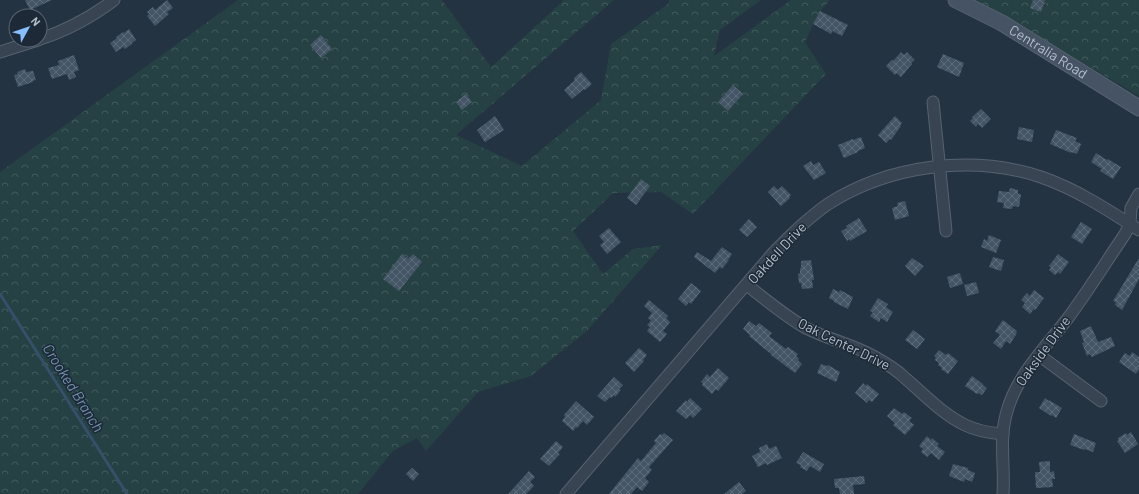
<svg xmlns="http://www.w3.org/2000/svg" width="1139" height="494" font-family="Barlow,sans-serif">
<style>
.forest{fill:url(#forest-crowns)}
.lines{fill:none;stroke-linecap:round;stroke-linejoin:round}
.stream{stroke:#364f6a;stroke-width:3}
.building{fill:url(#building-cross-hatch)}
.street-casing{stroke:#56626f;stroke-width:13}
.secondary-casing{stroke:#56626f;stroke-width:17}
.street{stroke:#384451;stroke-width:11}
.secondary{stroke:#455365;stroke-width:15}
.labels{text-anchor:middle;stroke-width:3;stroke-linejoin:round;paint-order:stroke}
.street-label{font-size:14px;fill:#b4bfcc;stroke:#1d2936}
.water-label{font-size:15px;font-style:italic;fill:#7292b1;stroke:#1d2936}
</style>
<defs>
<pattern id="forest-crowns" width="20" height="18" patternUnits="userSpaceOnUse"><rect width="20" height="18" fill="#254143"/><path d="M2 6a3 3 0 1 1 6 0M12 15a3 3 0 1 1 6 0" fill="none" stroke="#425b5d"/></pattern>
<pattern id="building-cross-hatch" width="8" height="8" patternUnits="userSpaceOnUse"><rect width="8" height="8" fill="#456"/><path d="M0 0l8 8M0 8l8-8" fill="none" stroke="#5d6c7b"/></pattern>
</defs>
<rect width="100%" height="100%" fill="#233342"/>
<g class="forest">
<polygon points="238,0 442,0 491,67 564,0 614,0 456,135 522,166 601,100 611,44 668,4 669,0 761,0 720,30 714,56 791,0 830,0 818,14 805,42 826,74 693,214 661,192 613,193 573,231 603,274 633,249 662,245 587,331 531,376 478,392 426,451 417,438 393,451 358,494 0,494 0,172"/>
<polygon points="976,0 1139,0 1139,96"/>
</g>
<g class="lines">
<polyline class="stream" points="0,294 127,494"/>
</g>
<g class="building">
<polygon points="25,0 52,0 30,10"/>
<polygon points="167,0 173,8 167,12 169,14 155,26 147,16 149,14 147,12 153,7 155,10"/>
<polygon points="1033,0 1045,0 1041,12 1030,8"/>
<polygon points="820,11 848,25 842,36 832,31 831,34 813,24"/>
<polygon points="129,29 136,40 132,43 132,44 125,49 123,47 116,52 110,43 117,38 116,37 123,32 124,33"/>
<polygon points="321,35 332,49 321,58 310,45"/>
<polygon points="901,52 904,55 907,52 915,60 911,63 912,64 901,77 897,73 895,75 886,66 892,60 893,61"/>
<polygon points="943,54 964,63 959,77 937,67"/>
<polygon points="74,55 79,70 74,72 76,77 69,80 67,74 52,79 48,68 59,65 58,61"/>
<polygon points="25,69 26,72 33,71 36,80 32,81 33,82 18,87 14,75 18,74 17,72"/>
<polygon points="581,72 592,84 585,90 584,89 572,99 564,90 575,80 574,78"/>
<polygon points="733,85 743,94 728,111 718,102"/>
<polygon points="466,94 472,102 462,110 456,102"/>
<polygon points="981,109 991,119 982,128 978,124 976,127 970,121 973,118 972,117"/>
<polygon points="495,116 504,130 485,142 477,130"/>
<polygon points="895,116 902,123 900,125 901,126 891,140 890,139 886,143 878,135"/>
<polygon points="1019,127 1034,130 1032,142 1017,139"/>
<polygon points="1056,130 1077,138 1075,141 1081,144 1077,154 1071,152 1071,153 1050,144"/>
<polygon points="861,137 865,148 858,151 858,152 844,158 838,145 853,139 853,140"/>
<polygon points="1096,153 1107,160 1108,159 1121,167 1113,179 1100,171 1102,169 1091,162"/>
<polygon points="811,161 813,165 819,162 826,173 814,180 803,166"/>
<polygon points="641,179 650,186 636,205 627,198"/>
<polygon points="774,186 778,190 782,186 791,195 789,197 790,198 781,206 768,192"/>
<polygon points="1010,188 1018,190 1018,194 1021,194 1019,207 1013,206 1012,209 1003,208 1004,203 997,202 999,191 1009,192"/>
<polygon points="905,201 909,216 895,220 892,208 898,206 897,203"/>
<polygon points="859,218 867,231 850,241 849,239 847,241 841,231 847,228 846,226"/>
<polygon points="749,219 757,227 747,237 739,230"/>
<polygon points="1081,222 1092,229 1082,244 1071,237"/>
<polygon points="609,228 621,242 607,254 600,245 604,242 599,236"/>
<polygon points="989,235 1001,240 996,253 981,247 984,239 987,241"/>
<polygon points="722,247 732,254 728,260 729,260 722,269 720,267 715,273 694,257 697,252 711,261"/>
<polygon points="402,254 408,259 413,254 422,262 399,291 383,279"/>
<polygon points="1058,254 1069,262 1060,274 1058,272 1055,275 1049,270 1051,267 1049,266"/>
<polygon points="993,257 1004,260 1001,271 989,267"/>
<polygon points="912,258 924,266 915,276 905,266"/>
<polygon points="1139,258 1139,279 1122,310 1115,305 1116,302 1113,301"/>
<polygon points="811,260 814,280 812,280 813,288 802,289 801,283 799,283 798,274 800,273 800,268 801,268 801,261"/>
<polygon points="960,273 963,284 950,288 947,277"/>
<polygon points="976,282 979,293 967,296 964,285"/>
<polygon points="691,283 701,291 691,304 689,302 686,306 678,299"/>
<polygon points="833,289 839,292 840,290 853,297 848,309 834,302 834,301 829,298"/>
<polygon points="1034,290 1044,298 1035,310 1034,309 1030,314 1022,307 1025,303 1021,300 1027,293 1030,296"/>
<polygon points="878,298 888,304 886,307 893,312 887,322 881,318 879,322 870,316 873,312 870,311"/>
<polygon points="649,300 668,316 666,318 670,322 663,331 667,334 660,342 647,331 650,327 647,325 651,321 648,318 652,313 644,306"/>
<polygon points="1003,320 1017,331 1016,332 1017,333 1010,344 1006,341 1001,349 993,343 1000,335 995,331"/>
<polygon points="749,321 756,326 759,323 772,333 769,336 786,349 788,347 798,354 796,356 799,359 798,360 802,364 795,373 771,355 771,354 749,336 750,335 743,329"/>
<polygon points="1091,326 1098,342 1111,337 1115,346 1092,357 1090,354 1087,356 1082,343 1084,342 1080,331"/>
<polygon points="913,330 925,339 917,349 905,340"/>
<polygon points="639,348 647,355 643,360 644,361 634,372 625,363"/>
<polygon points="939,350 946,355 948,353 958,361 948,374 941,369 942,368 938,365 939,363 935,360 936,358 934,356"/>
<polygon points="1132,352 1139,357 1139,369 1136,374 1119,362 1125,353 1130,356"/>
<polygon points="821,364 827,366 828,365 840,372 836,382 817,373"/>
<polygon points="718,368 729,378 718,391 716,389 712,394 702,385 703,383 701,382 707,374 710,377"/>
<polygon points="972,376 983,384 983,385 987,388 982,395 978,393 977,394 965,386"/>
<polygon points="614,377 623,385 619,389 621,390 615,397 614,395 611,398 610,397 605,402 597,396"/>
<polygon points="863,383 866,386 867,384 879,394 872,402 869,400 867,403 855,393"/>
<polygon points="690,398 702,409 693,418 690,415 686,419 676,411 686,400 687,402"/>
<polygon points="1045,398 1049,401 1049,400 1062,408 1056,418 1052,415 1051,416 1039,408"/>
<polygon points="576,401 594,417 587,425 583,421 577,428 576,427 573,431 562,421 565,417 564,415"/>
<polygon points="894,408 902,414 904,412 912,418 909,421 914,425 905,435 893,425 895,423 887,416"/>
<polygon points="1131,432 1138,444 1125,453 1117,441 1119,440 1118,438 1126,433 1127,435"/>
<polygon points="664,433 673,440 649,467 652,470 645,478 649,482 642,491 637,487 631,494 609,494 638,458 641,461 656,443 654,441 660,434 662,435"/>
<polygon points="1074,434 1096,443 1093,452 1085,449 1084,450 1070,445"/>
<polygon points="927,436 931,440 932,438 939,444 937,446 945,452 939,460 931,453 927,457 921,452 923,449 919,446"/>
<polygon points="556,441 563,447 558,453 560,454 549,466 540,459"/>
<polygon points="767,444 769,449 776,446 782,458 767,465 766,463 758,467 752,456 760,452 759,448"/>
<polygon points="803,452 824,464 820,472 810,466 807,471 800,467 801,465 796,463"/>
<polygon points="1050,461 1050,472 1054,471 1055,479 1052,479 1053,487 1036,488 1035,472 1040,472 1039,462"/>
<polygon points="953,464 968,468 968,470 975,473 972,482 965,479 964,482 949,476"/>
<polygon points="412,468 419,474 413,481 406,474"/>
<polygon points="529,471 535,477 530,482 534,486 526,494 508,494"/>
<polygon points="864,476 865,484 853,485 854,494 840,494 839,488 835,488 834,479"/>
<polygon points="739,482 746,491 742,494 724,494"/>
</g>
<g class="lines">
<g class="street-casing">
<g id="street">
<path d="M40,39C68,30 90,18 114,0"/>
<polyline points="0,52 38,40"/>
<polyline points="933,102 946,231"/>
<path d="M747,285C766,300 785,316 806,328C827,339 852,344 873,356C884,362 896,369 905,378C924,394 942,414 965,425C977,431 990,433 1003,434"/>
<polyline points="1039,355 1101,401"/>
<path d="M566,494L774,252C791,235 808,218 828,204C889,165 972,154 1041,177C1076,189 1108,210 1139,230"/>
<path d="M1003,494C1005,468 999,441 1006,415C1015,377 1045,348 1068,318C1088,291 1106,262 1125,234L1130,224L1131,208L1139,194"/>
</g>
</g>
<g class="secondary-casing">
<g id="secondary">
<path id="s1" d="M956,0L1002,23L1139,108"/>
</g>
</g>
<use href="#street" class="street"/>
<use href="#secondary" class="secondary"/>
</g>
<g class="labels">
<g class="street-label">
<text dy="5" stroke="none"><textPath href="#s1" startOffset="106">Centralia Road</textPath></text>
<text transform="translate(777 253) rotate(-47)" y="5">Oakdell Drive</text>
<text transform="translate(844 344) rotate(26)" y="5">Oak Center Drive</text>
<text transform="translate(1043 351) rotate(-54)" y="5">Oakside Drive</text>
</g>
<g class="water-label">
<text transform="translate(73 388) rotate(58)" y="5">Crooked Branch</text>
</g>
</g>
<g transform="translate(28 28) rotate(50)"><circle r="19" fill="#1d2936" stroke="#596572"/>
<path d="M0-3L7 15L0 10L-7 15Z" fill="#86beff"/>
<text y="-6" font-size="11" font-weight="bold" text-anchor="middle" fill="#b4bfcc">N</text>
</g>
</svg>
